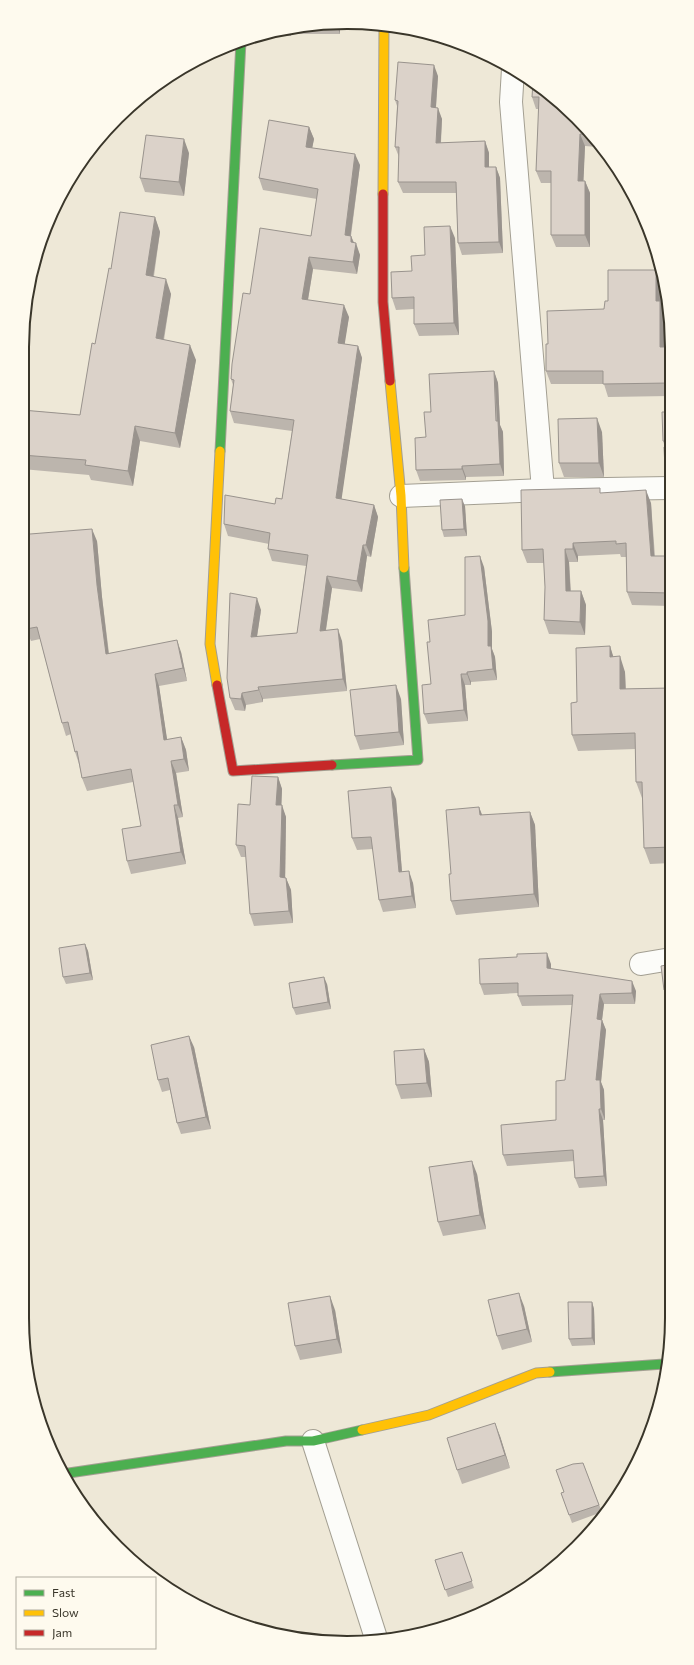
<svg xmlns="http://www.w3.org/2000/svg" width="694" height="1665" font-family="Commissioner,sans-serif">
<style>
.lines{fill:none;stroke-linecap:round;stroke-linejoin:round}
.street-casing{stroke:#a39f92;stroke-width:24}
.fast-casing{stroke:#a39f92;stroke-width:11}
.slow-casing{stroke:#a39f92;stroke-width:11}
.jam-casing{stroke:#a39f92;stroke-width:11}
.street{stroke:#fcfcf9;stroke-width:22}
.fast{stroke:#4caf50;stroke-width:9}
.slow{stroke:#ffc107;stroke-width:9}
.jam{stroke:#c62828;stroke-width:9}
.wall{fill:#bcb5ad}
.shaded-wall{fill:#99938d}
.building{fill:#dbd2c9;stroke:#99938d}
.rim{fill:none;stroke:#3a362a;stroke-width:2}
</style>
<rect width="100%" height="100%" fill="#eee8d7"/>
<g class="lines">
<g class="street-casing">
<g id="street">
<polyline points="513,69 511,102 543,490"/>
<polyline points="401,496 543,490 670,488"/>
<polyline points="641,964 671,959"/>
<polyline points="313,1441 376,1638"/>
</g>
</g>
<g class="fast-casing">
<g id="fast">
<polyline points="220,451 241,41"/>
<polyline points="332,765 418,760 404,568"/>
<polyline points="550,1372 664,1364"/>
<polyline points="62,1474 286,1441 313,1441 362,1430"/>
</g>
</g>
<g class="slow-casing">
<g id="slow">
<polyline points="383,194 384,25"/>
<polyline points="390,381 401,496 404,568"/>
<polyline points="217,685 210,644 220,451"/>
<polyline points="362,1430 429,1415 536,1373 550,1372"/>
</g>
</g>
<g class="jam-casing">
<g id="jam">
<polyline points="383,194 383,302 390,381"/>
<polyline points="217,685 233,771 332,765"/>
</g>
</g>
<use href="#street" class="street"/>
<use href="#fast" class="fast"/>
<use href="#slow" class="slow"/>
<use href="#jam" class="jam"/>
</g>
<g class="wall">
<polygon points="326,23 340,23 340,34 291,34 291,36 263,36 263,33"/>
<polygon points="438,76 436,108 442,119 441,143 485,141 489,153 489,167 496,167 500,178 503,253 462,255 458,243 456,193 403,193 398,182 399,157 395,147 397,106 395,100"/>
<polygon points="533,82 592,133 597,142 597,147 585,146 583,181 585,181 590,193 590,247 556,247 551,235 551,183 541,183 536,171 539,109 536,109 532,97"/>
<polygon points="309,127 314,139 312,148 360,165 351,236 360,255 357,274 313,269 308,300 349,317 344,344 358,346 362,358 341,499 374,505 378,517 371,557 367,556 362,592 332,588 326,630 342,641 347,691 263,699 263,702 246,705 245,711 235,710 230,698 261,610 257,637 297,633 306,566 272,561 268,549 269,544 228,536 224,524 275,504 282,499 292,431 234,423 230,411 233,385 231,379 250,294 311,236 317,199 263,190 259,178"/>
<polygon points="189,153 184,196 145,192 140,178"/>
<polygon points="155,217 160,232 154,276 171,294 164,340 196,360 180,448 140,441 133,486 91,480 89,475 22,469 22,410 80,415 111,269"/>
<polygon points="455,238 459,335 419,336 414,324 414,309 396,310 392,298 425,255"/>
<polygon points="656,270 661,283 661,302 665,314 665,347 669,347 669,396 608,397 604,384 551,384 546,371 604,309 608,301"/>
<polygon points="494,371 498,383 500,425 503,432 504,476 466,477 466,480 420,481 416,470 426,437 431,412"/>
<polygon points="669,412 670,476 668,476 665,468 665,447 663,441"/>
<polygon points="602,432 604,477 564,477 559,463"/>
<polygon points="601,493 651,503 655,556 670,556 670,606 632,605 627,592 626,557 621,557 620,554 578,556 578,562 569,562 571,591 581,591 586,605 585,635 549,634 544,620 545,587 544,563 527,563 522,550"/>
<polygon points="465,506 467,536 444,537 442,530"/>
<polygon points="97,541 102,597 109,653 181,652 187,681 159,686 167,740 181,737 186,750 189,771 176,773 183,817 178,818 186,864 131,874 127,861 141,826 133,782 87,791 82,778 79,764 75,752 71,734 66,736 62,723 40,639 31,641 26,629"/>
<polygon points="484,567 492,632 492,649 495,657 497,680 471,682 471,685 465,685 468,721 428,724 424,714 431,684 430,642 465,615"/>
<polygon points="610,646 613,657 625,672 626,689 670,688 671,863 650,864 644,848 642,798 636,782 635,749 578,751 572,735 577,702"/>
<polygon points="401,699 404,745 360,750 355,736"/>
<polygon points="278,777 282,789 281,805 286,817 285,878 286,878 291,890 293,923 254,926 250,914 246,857 241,857 236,845 250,805"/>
<polygon points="396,799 402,872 413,883 416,908 383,912 379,900 373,849 357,850 352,838"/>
<polygon points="479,807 482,815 530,812 535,825 539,907 456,915 451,901 451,874"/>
<polygon points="85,944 88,951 93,980 66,984 63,977"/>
<polygon points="551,964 551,969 636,991 635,1004 604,1004 602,1020 606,1030 601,1082 604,1090 605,1120 603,1120 607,1186 579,1188 575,1178 574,1161 507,1166 503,1155 556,1120 565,1080 572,1005 522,1006 518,996 518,993 484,995 480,984"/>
<polygon points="671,964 671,997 666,997 664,990"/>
<polygon points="327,984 331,1009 296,1015 293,1008"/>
<polygon points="194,1047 211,1129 181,1134 177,1123 170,1090 162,1092 158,1080"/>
<polygon points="424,1049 429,1062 432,1097 401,1099 396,1085"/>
<polygon points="477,1174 486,1229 443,1236 438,1222"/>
<polygon points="672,1283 672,1313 668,1313 666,1306"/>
<polygon points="592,1302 594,1309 595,1345 572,1346 569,1339"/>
<polygon points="524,1306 532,1342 502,1350 497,1336"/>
<polygon points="335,1310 342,1353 300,1360 295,1346"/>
<polygon points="500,1436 510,1468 462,1484 457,1470"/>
<polygon points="583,1463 602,1512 572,1523 561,1493 564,1492"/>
<polygon points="462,1552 474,1588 448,1597 435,1560"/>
</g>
<g class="shaded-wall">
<polygon points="336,23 340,23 340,34"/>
<polygon points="288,29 289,29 291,34 291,36"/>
<polygon points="434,65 438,76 435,119 431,107"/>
<polygon points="438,108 442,119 440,154 436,143"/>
<polygon points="309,127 314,139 310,159 306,147"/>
<polygon points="580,134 585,146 583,193 578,181"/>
<polygon points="593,135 597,142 597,147"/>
<polygon points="184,139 189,153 184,196 179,182"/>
<polygon points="485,141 489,153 489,178 485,167"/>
<polygon points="355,154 360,165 349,247 345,235"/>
<polygon points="496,167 500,178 503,253 499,242"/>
<polygon points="585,181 590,193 590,247 585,235"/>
<polygon points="155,217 160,232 151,290 146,275"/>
<polygon points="450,226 455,238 459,335 454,323"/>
<polygon points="351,236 355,246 356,243 360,255 357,274 353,262 351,242"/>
<polygon points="309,257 313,269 306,311 302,299"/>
<polygon points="656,270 661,283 661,302 665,314 664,360 660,347 656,301"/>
<polygon points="166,279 171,294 161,353 156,338"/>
<polygon points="344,305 349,317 343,355 338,343"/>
<polygon points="190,345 196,360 180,448 175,433"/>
<polygon points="358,346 362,358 340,510 336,498"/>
<polygon points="494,371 498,383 500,425 503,432 504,476 500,464"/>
<polygon points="597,418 602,432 604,477 599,463"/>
<polygon points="135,426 140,441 133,486 128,471"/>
<polygon points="462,466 466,477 466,480 462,469"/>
<polygon points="646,490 651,503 655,569 651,556"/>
<polygon points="462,499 465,506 467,536 464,529"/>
<polygon points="374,505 378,517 371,557 366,545"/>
<polygon points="92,529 97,541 102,597 110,666 106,654 97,585"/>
<polygon points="573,543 578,556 578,562 573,549"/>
<polygon points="363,545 367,556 362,592 357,581"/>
<polygon points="565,549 569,562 571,604 566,591"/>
<polygon points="480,556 484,567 492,632 492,649 495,657 497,680 493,669 488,646"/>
<polygon points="327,576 332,588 324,642 320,631"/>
<polygon points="581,591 586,605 585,635 580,622"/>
<polygon points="257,598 261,610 255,649 251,637"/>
<polygon points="338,629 342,641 347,691 343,679"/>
<polygon points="177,640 181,652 187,681 183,668"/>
<polygon points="610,646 615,662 610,657"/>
<polygon points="620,656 625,672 626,705 620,689"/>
<polygon points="467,672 471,682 471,685 467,674"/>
<polygon points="155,674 159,686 169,752 164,740"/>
<polygon points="461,674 465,685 468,721 464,710"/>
<polygon points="396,685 401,699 404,745 399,732"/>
<polygon points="258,687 263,699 263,702"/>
<polygon points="242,693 246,705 245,711 241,699"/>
<polygon points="181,737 186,750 189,771 184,759"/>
<polygon points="171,761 176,773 183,817 178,805"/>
<polygon points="278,777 282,789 281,817 276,805"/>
<polygon points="391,787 396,799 403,884 399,872"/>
<polygon points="174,805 178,818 186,864 181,852"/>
<polygon points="282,805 286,817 285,889 280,877"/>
<polygon points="479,807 484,820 480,815"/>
<polygon points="530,812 535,825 539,907 534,894"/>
<polygon points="409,871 413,883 416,908 412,896"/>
<polygon points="286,878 291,890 293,923 289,911"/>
<polygon points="85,944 88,951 93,980 90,973"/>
<polygon points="547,953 551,964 551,979 547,968"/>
<polygon points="324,977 327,984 331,1009 328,1002"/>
<polygon points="632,981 636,991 635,1004 632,993"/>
<polygon points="600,994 604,1004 602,1020 606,1030 601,1082 604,1090 605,1120 601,1109 596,1080 597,1019"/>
<polygon points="189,1036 194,1047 211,1129 206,1117"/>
<polygon points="424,1049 429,1062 432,1097 427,1083"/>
<polygon points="599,1109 603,1120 607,1186 604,1176"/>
<polygon points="472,1161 477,1174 486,1229 480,1215"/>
<polygon points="519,1293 524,1306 532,1342 527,1329"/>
<polygon points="330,1296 335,1310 342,1353 337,1339"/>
<polygon points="592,1302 594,1309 595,1345 592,1338"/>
<polygon points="495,1423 500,1436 510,1468 505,1455"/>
</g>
<g class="building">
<polygon points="398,62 434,65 431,107 438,108 436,143 485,141 485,167 496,167 499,242 458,243 456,182 398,182 399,147 395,147 398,101 395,100"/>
<polygon points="533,82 593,135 580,134 578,181 585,181 585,235 551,235 551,171 536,171 539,97 532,97"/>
<polygon points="269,120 309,127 306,147 355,154 345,235 351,236 351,242 356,243 353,262 309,257 302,299 344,305 338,343 358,346 336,498 374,505 366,545 363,545 357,581 327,576 320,631 338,629 343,679 258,687 259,690 242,693 241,699 230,698 227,678 230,593 257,598 251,637 297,633 308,555 268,549 270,533 224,524 225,495 275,504 276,498 282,499 294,420 230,411 234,380 231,379 232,364 243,293 250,294 260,228 311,236 318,189 259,178"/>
<polygon points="146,135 184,139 179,182 140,178"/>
<polygon points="120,212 155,217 146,275 166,279 156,338 190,345 175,433 135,426 128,471 85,465 86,460 22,455 22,410 80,415 92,343 95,344 109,268 111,269"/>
<polygon points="450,226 454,323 414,324 414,297 392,298 391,272 412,271 411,256 425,255 424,227"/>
<polygon points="608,270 656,270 656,301 660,301 660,347 669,347 669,383 603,384 603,371 546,371 546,344 548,344 547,311 604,309 605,301 608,301"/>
<polygon points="494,371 496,421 498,421 500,464 462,466 462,469 416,470 415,438 426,437 424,412 431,412 429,374"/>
<polygon points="662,412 669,412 670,441 663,441"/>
<polygon points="597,418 599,463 559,463 558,419"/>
<polygon points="664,447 670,447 670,469 665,468"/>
<polygon points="600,488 600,493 646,490 651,556 670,556 670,593 627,592 626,543 616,544 616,541 573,543 573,549 565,549 566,591 581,591 580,622 544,620 545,587 543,549 522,550 521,490"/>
<polygon points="462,499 464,529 442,530 440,500"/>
<polygon points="92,529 97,585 106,654 177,640 183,668 155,674 164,740 181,737 184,759 171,761 178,805 174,805 181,852 127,861 122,829 141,826 131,769 82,778 77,751 75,752 68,722 62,723 37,627 26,629 22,610 22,536 30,534"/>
<polygon points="480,556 488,621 488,646 491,646 493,669 467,672 467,674 461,674 464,710 424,714 422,685 431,684 427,642 430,642 428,620 465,615 465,557"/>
<polygon points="610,646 610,657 620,656 620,689 670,688 671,847 644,848 642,782 636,782 635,733 572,735 571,703 577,702 576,648"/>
<polygon points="396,685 399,732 355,736 350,690"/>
<polygon points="252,776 278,777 276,805 282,805 280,877 286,878 289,911 250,914 245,846 236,845 238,804 250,805"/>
<polygon points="391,787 399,872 409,871 412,896 379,900 371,837 352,838 348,791"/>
<polygon points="479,807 480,815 530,812 534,894 451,901 449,874 451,874 446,810"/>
<polygon points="85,944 90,973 63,977 59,948"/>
<polygon points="547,953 547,968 632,981 632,993 600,994 597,1019 602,1020 596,1080 600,1080 601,1109 599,1109 604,1176 575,1178 573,1150 503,1155 501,1125 556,1120 556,1081 565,1080 573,995 518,996 518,983 480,984 479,959 517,957 517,954"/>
<polygon points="671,964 671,989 664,990 661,966"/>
<polygon points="324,977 328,1002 293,1008 289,983"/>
<polygon points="189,1036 206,1117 177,1123 168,1078 158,1080 151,1045"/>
<polygon points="424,1049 427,1083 396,1085 394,1051"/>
<polygon points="472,1161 480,1215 438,1222 429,1167"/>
<polygon points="668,1283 672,1283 672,1307 666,1306"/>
<polygon points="519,1293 527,1329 497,1336 488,1300"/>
<polygon points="330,1296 337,1339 295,1346 288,1303"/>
<polygon points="568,1302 592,1302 592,1338 569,1339"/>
<polygon points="495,1423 505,1455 457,1470 447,1438"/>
<polygon points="583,1463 599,1505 569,1515 561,1493 564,1492 556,1470 573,1464"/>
<polygon points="462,1552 472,1581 445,1590 435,1560"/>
</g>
<path d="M0 0H694V1665H0ZM347 29H347A318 318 0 0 1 665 347V1318A318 318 0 0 1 347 1636H347A318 318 0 0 1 29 1318V347A318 318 0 0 1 347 29Z" fill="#fefaee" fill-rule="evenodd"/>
<path class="rim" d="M347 29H347A318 318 0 0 1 665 347V1318A318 318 0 0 1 347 1636H347A318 318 0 0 1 29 1318V347A318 318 0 0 1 347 29Z"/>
<rect x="16" y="1577" width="140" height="72" fill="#fefaee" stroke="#b0aca0"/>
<rect x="24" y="1590" width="20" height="6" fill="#4caf50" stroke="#b0aca0"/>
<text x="52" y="1597" font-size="12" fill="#3a362a">Fast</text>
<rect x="24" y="1610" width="20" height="6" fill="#ffc107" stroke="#b0aca0"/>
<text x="52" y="1617" font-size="12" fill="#3a362a">Slow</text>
<rect x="24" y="1630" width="20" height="6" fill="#c62828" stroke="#b0aca0"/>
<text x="52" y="1637" font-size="12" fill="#3a362a">Jam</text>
</svg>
